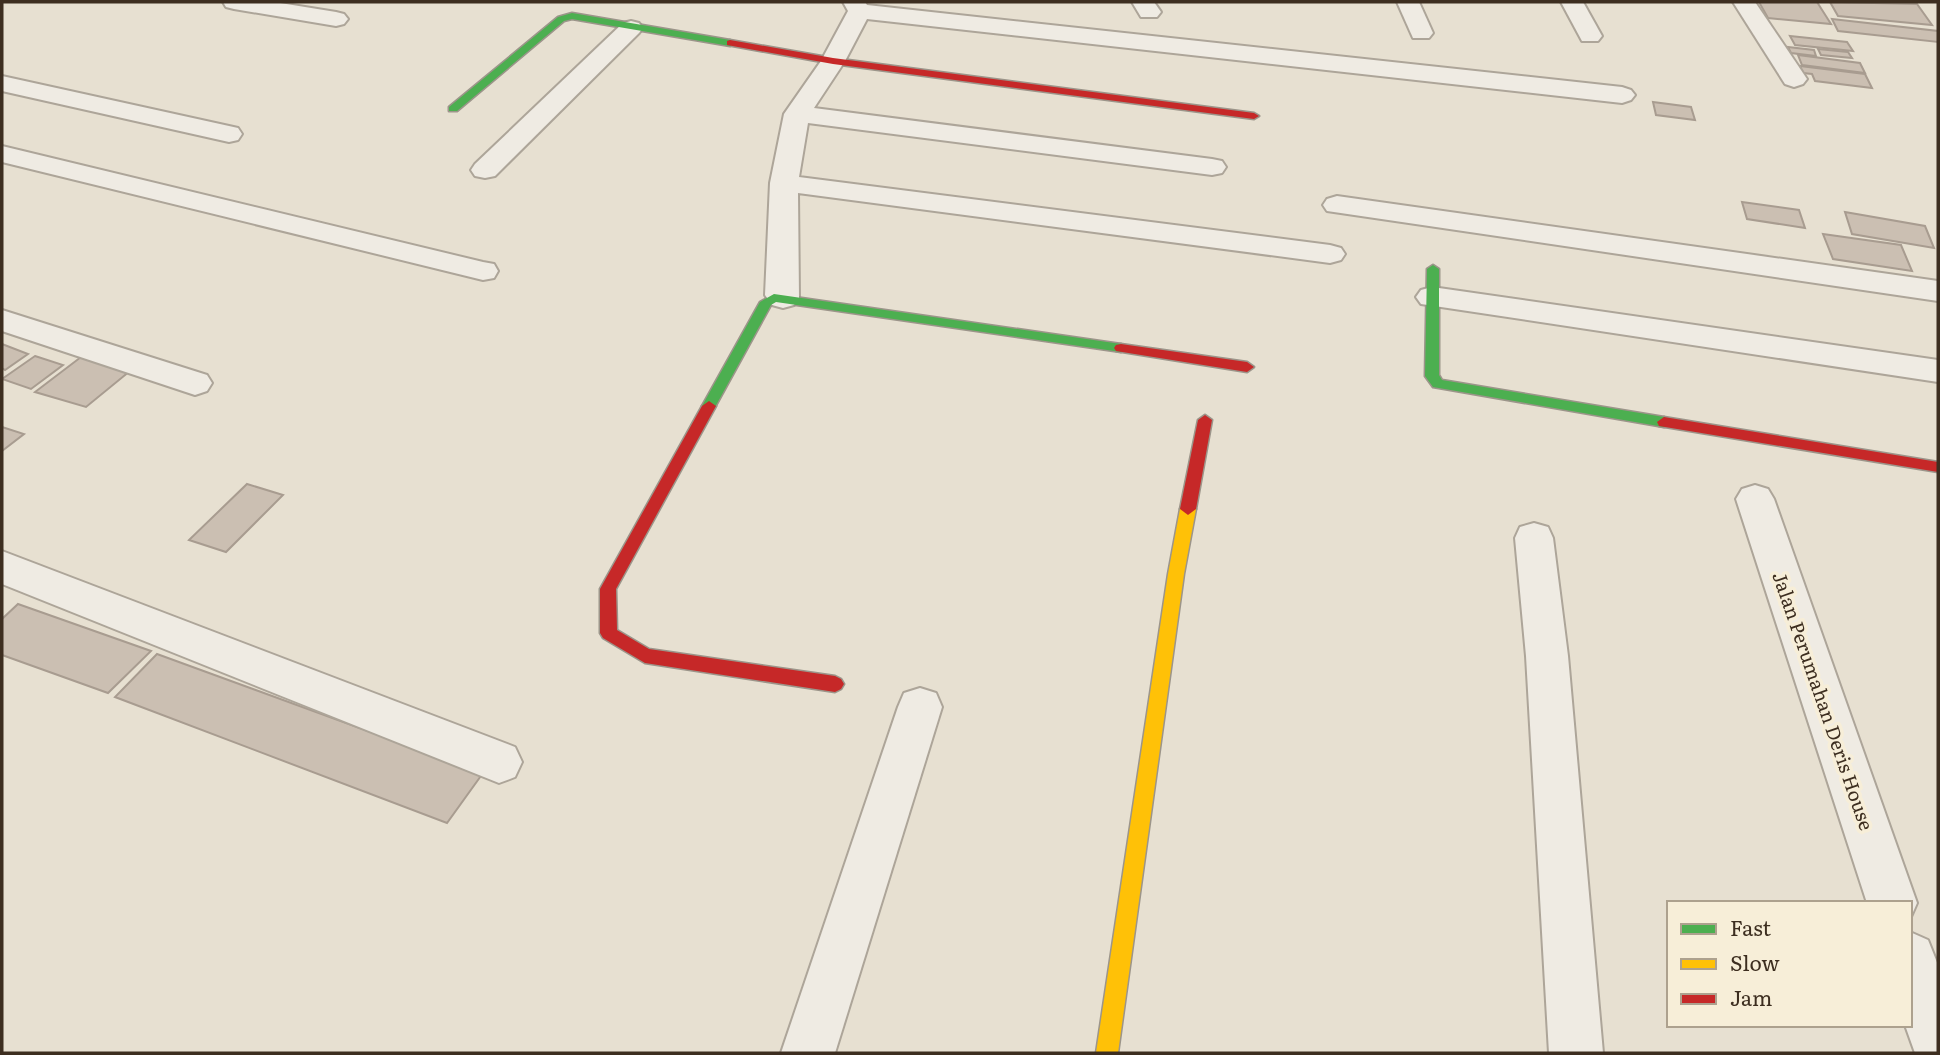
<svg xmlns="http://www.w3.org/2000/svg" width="1940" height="1055" font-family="Literata,serif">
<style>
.building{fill:#cbbfb2;stroke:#a89c90;stroke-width:2}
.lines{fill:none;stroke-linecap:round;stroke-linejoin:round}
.street-casing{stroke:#ada599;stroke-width:4}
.fast-casing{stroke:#9c958a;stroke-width:3}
.slow-casing{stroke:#9c958a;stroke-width:3}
.jam-casing{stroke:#9c958a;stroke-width:3}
.street{fill:#efebe3;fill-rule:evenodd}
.fast{fill:#4caf50;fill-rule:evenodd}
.slow{fill:#ffc107;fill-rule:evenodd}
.jam{fill:#c62828;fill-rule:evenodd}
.labels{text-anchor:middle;stroke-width:7;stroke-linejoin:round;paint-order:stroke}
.street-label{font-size:19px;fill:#3d2e20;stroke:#f7eed8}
</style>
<rect width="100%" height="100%" fill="#e7e0d1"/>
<g class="building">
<polygon points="1759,2 1817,2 1831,24 1768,18"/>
<polygon points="1830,2 1917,4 1932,25 1838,16"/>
<polygon points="1832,19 1938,31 1938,42 1838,31"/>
<polygon points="1790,36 1847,42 1853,51 1795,45"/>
<polygon points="1788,47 1814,50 1816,56 1791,53"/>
<polygon points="1818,49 1848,52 1852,58 1821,55"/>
<polygon points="1798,55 1860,63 1865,73 1802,65"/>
<polygon points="1800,66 1865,74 1872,88 1815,81 1812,74 1803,73"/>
<polygon points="1653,102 1691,107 1695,120 1656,115"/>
<polygon points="1742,202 1799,210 1805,228 1747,219"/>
<polygon points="1845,212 1925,226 1934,248 1852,234"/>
<polygon points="1823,234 1901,245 1912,271 1833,259"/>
<polygon points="2,344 28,354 5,370 2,368"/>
<polygon points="35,356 63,365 31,389 2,379"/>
<polygon points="81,357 130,371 86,407 35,392"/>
<polygon points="2,427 24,434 2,451"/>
<polygon points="247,484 283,495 226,552 189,540"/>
<polygon points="18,604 151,651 108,693 2,655 2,619"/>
<polygon points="157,654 483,773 447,823 115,697"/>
</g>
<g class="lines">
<g class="street-casing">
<g id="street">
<polygon points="223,2 274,2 336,12 344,14 348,19 344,24 336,26 234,9 226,7"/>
<polygon points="843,2 865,2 867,5 1622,87 1631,90 1635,95 1631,100 1622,103 867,19 845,61 814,108 1212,159 1222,161 1226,167 1222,173 1212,175 808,123 799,177 1330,245 1341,248 1345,254 1341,260 1330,263 798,193 799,298 794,305 783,308 772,305 765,295 770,183 784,114 821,61 848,11"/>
<polygon points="1132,2 1154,2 1161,12 1157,17 1141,17"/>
<polygon points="1397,2 1419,2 1433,33 1429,38 1413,38"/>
<polygon points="1561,2 1583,2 1602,36 1598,41 1582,41"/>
<polygon points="1733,2 1755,2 1807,79 1803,84 1794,87 1785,84"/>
<polygon points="631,21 639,23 643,28 639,33 495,176 485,178 475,176 471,170 475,164 623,23"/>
<polygon points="2,76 229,126 238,128 242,134 238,140 229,142 2,91"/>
<polygon points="2,146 483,262 494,264 498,271 494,278 483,280 2,162"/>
<polygon points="1337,196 1938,281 1938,301 1327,211 1323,205 1327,199"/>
<polygon points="1432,287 1938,360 1938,382 1421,304 1416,297 1421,290"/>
<polygon points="2,310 207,375 212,383 207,391 195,395 2,331"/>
<polygon points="1755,485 1768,489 1774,499 1917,903 1910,919 1910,903 1867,903 1736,499 1742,489"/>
<polygon points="1534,523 1548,527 1553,538 1568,656 1603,1053 1549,1053 1526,656 1515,538 1520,527"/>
<polygon points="2,551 515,747 522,762 515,777 499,783 2,584"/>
<polygon points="920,688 936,693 942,707 835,1053 781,1053 898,707 904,693"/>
<polygon points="1910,932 1928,940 1938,965 1938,1053 1915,1053 1905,1025 1910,1025"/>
</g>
</g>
<g class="fast-casing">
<g id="fast">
<polygon points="572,13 730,40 735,43 730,46 572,19 564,21 457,111 449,111 449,107 558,17"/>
<polygon points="1433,265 1439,269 1439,375 1442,380 1664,417 1671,422 1669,426 1664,427 1433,387 1425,376 1427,269"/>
<polygon points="774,294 1121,344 1128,348 1121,352 776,302 771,305 714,409 704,409 702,406 760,302"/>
</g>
</g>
<g class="slow-casing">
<polygon id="slow" points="1188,503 1196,509 1184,574 1118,1053 1096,1053 1168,574 1180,509"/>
</g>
<g class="jam-casing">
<g id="jam">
<polygon points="730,40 833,58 1254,113 1259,116 1254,119 833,64 727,45 727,41"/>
<polygon points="1121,344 1247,362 1254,367 1247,372 1116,351 1114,348 1116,345"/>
<polygon points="709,401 716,406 616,589 617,630 649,649 835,676 841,679 844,684 841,689 835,692 645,663 603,638 600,633 600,589 702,406"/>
<polygon points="1205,415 1212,420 1196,509 1188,515 1180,509 1198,420"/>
<polygon points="1664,417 1938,462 1938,472 1659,426 1657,422"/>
</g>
</g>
<use href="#street" class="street"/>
<use href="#fast" class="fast"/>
<use href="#slow" class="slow"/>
<use href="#jam" class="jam"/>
</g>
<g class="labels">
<g class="street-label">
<text transform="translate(1823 701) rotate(71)" y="7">Jalan Perumahan Deris House</text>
</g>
</g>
<rect width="1940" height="1055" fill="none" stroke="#3d2e20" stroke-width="7"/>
<rect x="1667" y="901" width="245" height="126" fill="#f7eed8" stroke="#ada18e" stroke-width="2"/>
<rect x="1681" y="924" width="35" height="10" fill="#4caf50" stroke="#ada18e" stroke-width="2"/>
<text x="1730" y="936" font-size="21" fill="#3d2e20">Fast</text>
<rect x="1681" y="959" width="35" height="10" fill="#ffc107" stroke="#ada18e" stroke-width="2"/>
<text x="1730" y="971" font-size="21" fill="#3d2e20">Slow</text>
<rect x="1681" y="994" width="35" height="10" fill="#c62828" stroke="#ada18e" stroke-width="2"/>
<text x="1730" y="1006" font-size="21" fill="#3d2e20">Jam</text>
</svg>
